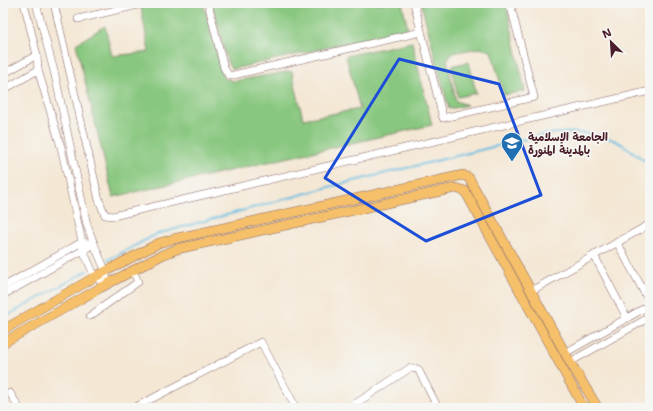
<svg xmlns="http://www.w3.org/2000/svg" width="653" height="411" font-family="'Shantell Sans','Playpen Sans Arabic',sans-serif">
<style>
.green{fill:#88c77f;stroke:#697355}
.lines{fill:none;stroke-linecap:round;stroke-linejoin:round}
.stream{stroke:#63bde1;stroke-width:2}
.minor-casing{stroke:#866566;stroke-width:8}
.major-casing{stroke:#866566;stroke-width:10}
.minor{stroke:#fff;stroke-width:7}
.major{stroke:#f6c06b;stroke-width:9}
.marked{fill:none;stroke:#1d4ed8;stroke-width:3;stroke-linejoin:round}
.labels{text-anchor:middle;stroke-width:3.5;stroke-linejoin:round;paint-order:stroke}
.poi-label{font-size:11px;font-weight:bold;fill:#4a1f2b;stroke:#f6f6f2;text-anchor:start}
</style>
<rect width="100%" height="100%" fill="#f6f6f2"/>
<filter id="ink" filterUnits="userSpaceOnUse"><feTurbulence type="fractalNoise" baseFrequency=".025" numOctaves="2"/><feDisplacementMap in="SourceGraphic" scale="8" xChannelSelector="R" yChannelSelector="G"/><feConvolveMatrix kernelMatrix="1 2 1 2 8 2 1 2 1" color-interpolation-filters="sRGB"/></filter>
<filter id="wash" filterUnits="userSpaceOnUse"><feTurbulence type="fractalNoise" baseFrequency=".012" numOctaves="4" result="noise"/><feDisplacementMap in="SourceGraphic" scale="16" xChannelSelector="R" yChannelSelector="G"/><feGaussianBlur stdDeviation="0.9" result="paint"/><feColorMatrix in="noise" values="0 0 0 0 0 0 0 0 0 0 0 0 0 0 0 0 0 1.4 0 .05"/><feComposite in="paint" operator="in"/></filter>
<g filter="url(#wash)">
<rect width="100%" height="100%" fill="#f4e7d4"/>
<g class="green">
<polygon points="155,3 203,3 224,78 234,81 292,71 303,119 360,109 346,56 412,42 432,125 113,197 76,44 105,26 112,56 149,52 141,7"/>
<polygon points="212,3 332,3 333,5 344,3 402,3 408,29 233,69 228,64"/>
<polygon points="421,3 503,3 507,8 525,91 504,95 491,51 479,48 452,53 447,60 456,101 467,105 449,109"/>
<polygon points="469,62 476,93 458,97 451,66"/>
</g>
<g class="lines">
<g class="stream">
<path d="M108,260L157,234L325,188L542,135C567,131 593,131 616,141C628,147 639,157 650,165"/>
<polyline points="3,318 87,271"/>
</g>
</g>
</g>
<g filter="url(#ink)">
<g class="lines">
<g class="minor-casing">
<g id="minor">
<polyline points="24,3 37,55 38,70 61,147 82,242 83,250 95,277 107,285 106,272 94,244 87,225 55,75 36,3"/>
<polyline points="54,3 99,200 105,215 113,216 650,91"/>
<polyline points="208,3 224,68 229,76 421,32"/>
<polyline points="414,3 443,118 534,97 510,3"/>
<polyline points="78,19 146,3"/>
<polyline points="3,74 37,55"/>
<polyline points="3,90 38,70"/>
<polyline points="617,242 650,303"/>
<polyline points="594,255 627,318"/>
<polyline points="3,287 82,242 94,244 3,295"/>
<polyline points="531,291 650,224"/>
<polyline points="90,316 138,282 133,270"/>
<polyline points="565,353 650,305"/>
<polyline points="570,362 650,317"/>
<polyline points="10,393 19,408"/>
<polyline points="134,408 261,342 296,408"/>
<polyline points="349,408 410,368 418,369 438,408"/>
</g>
</g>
<g class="major-casing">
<g id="major">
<polyline points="3,330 95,277 159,243 173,239 463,175 469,178 570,362 598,408"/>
<polyline points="3,343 100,288 162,255 177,249 455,188 465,191 584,408"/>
</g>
</g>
<use href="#minor" class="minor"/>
<use href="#major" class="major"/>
</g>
</g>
<path class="marked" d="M399,59L499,84L541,195L426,241L325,178Z"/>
<defs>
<g id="university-pin" transform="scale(1.15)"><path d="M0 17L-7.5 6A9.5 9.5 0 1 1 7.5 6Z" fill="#1f6fb2" stroke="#f6f6f2"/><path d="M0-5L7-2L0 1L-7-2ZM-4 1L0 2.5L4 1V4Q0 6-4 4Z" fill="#fff"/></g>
</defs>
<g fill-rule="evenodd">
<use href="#university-pin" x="512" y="143"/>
</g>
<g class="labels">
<g class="poi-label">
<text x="528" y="141">الجامعة الإسلامية<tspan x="528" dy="13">بالمدينة المنورة</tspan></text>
</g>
</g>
<rect width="653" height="411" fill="none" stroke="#f6f6f2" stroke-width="16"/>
<g transform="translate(611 42) rotate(335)" stroke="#f6f6f2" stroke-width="3" paint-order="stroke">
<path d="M0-3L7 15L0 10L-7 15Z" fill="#4a1f2b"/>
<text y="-6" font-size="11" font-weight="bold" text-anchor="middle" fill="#4a1f2b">N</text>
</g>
</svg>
